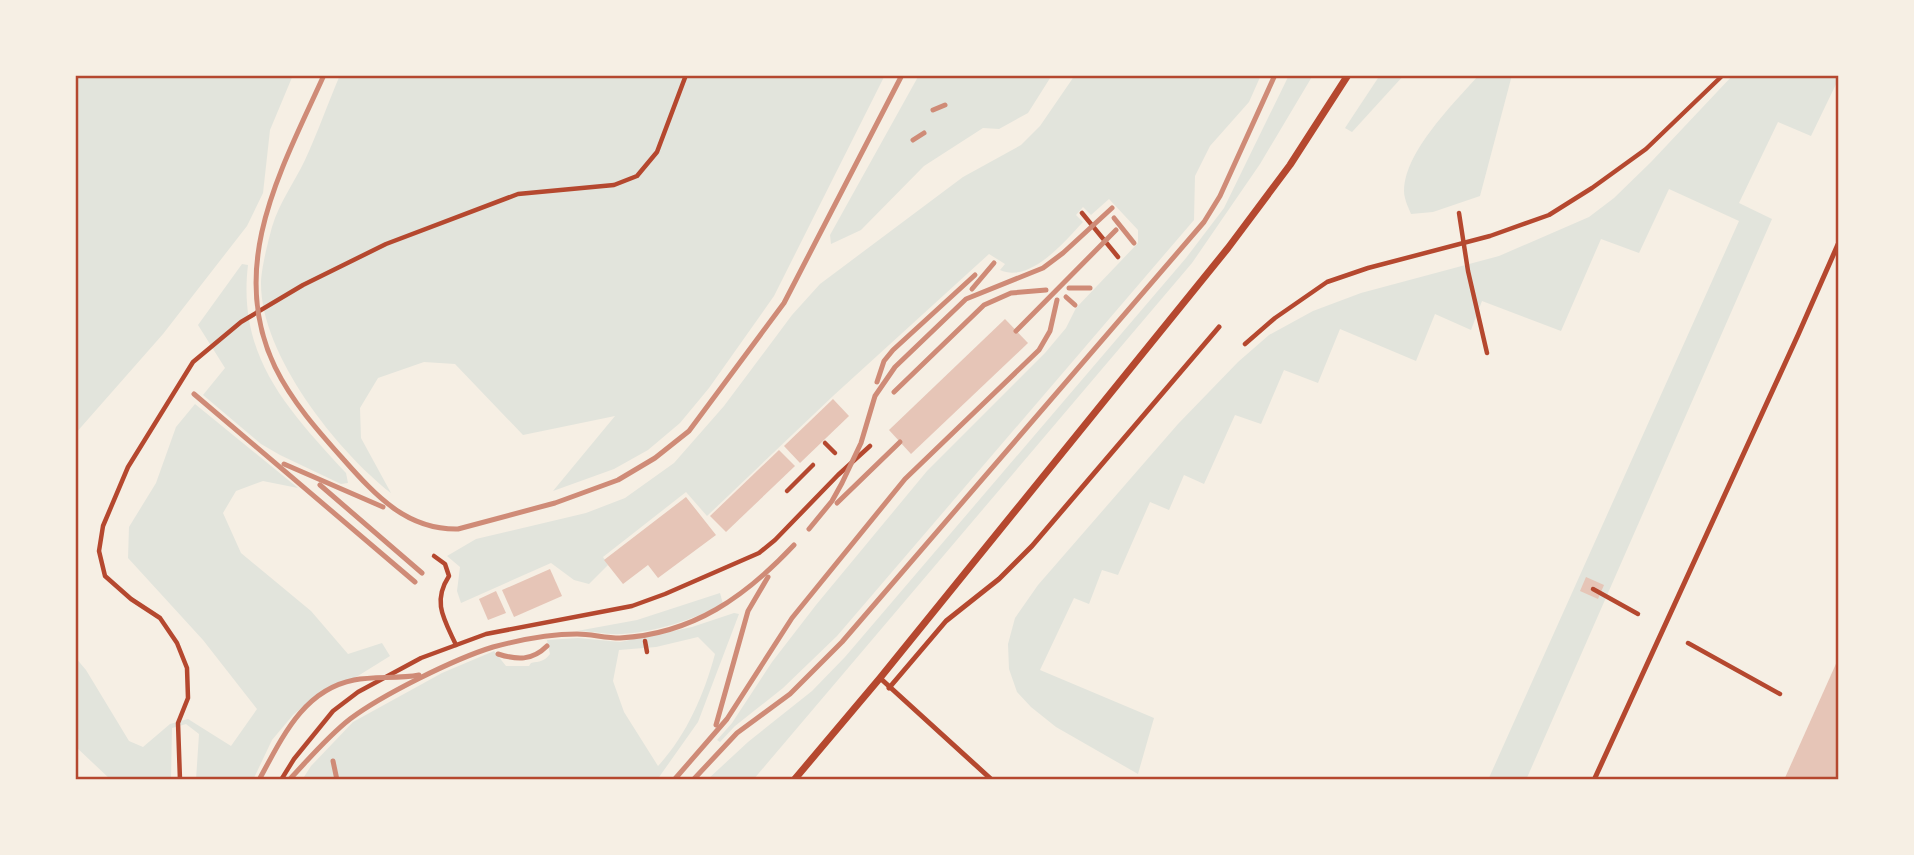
<svg xmlns="http://www.w3.org/2000/svg" width="1914" height="855" font-family="'Open Sans',sans-serif">
<style>
.green{fill:#e2e4dc;fill-rule:evenodd}
.building{fill:#e6c5b7}
.lines{fill:none;stroke-linecap:round;stroke-linejoin:round}
.path{stroke:#b5482f;stroke-width:4.5}
.service{stroke:#b5482f;stroke-width:5}
.minor{stroke:#b5482f;stroke-width:7}
.rail{stroke:#cf8b77;stroke-width:5}
.neatline{fill:none;stroke:#b5482f;stroke-width:2.5}
</style>
<rect width="100%" height="100%" fill="#f6efe4"/>
<g class="green">
<polygon points="75,75 293,75 270,130 263,193 247,226 163,334 75,434"/>
<path d="M340,75H885L774,296L709,388L680,423L648,450L614,469L553,491L615,416L523,435L455,364L424,362L378,378L360,408L361,438L391,493C337,451 261,355 261,284C261,269 268,242 272,227C280,201 294,183 305,160C318,132 328,103 340,75Z"/>
<polygon points="919,75 1052,75 1028,113 999,129 983,128 924,166 861,230 831,244 830,235"/>
<path d="M1075,75H1261L1249,102L1210,146L1195,176L1194,220L837,636L783,688L735,726L720,742L717,740L732,723L772,662L816,605L927,471L1045,353L1066,328L1076,308L1138,243V230L1109,199L1091,215L1083,207L1076,215L1083,222C1065,241 1030,284 1000,270L1005,264L989,254L833,396L707,516L686,492L603,557L608,565L589,584L574,580L551,563L461,603L457,591L460,567L447,556L476,539L586,513L625,498L674,463L724,406L792,315L820,284L963,177L1021,145L1040,126Z"/>
<polygon points="1289,75 1313,75 1260,164 1192,263 753,780 707,780 748,742 812,691 845,657 1186,258 1224,208"/>
<polygon points="1380,75 1404,75 1352,132 1345,128"/>
<path d="M1479,75H1512L1480,196L1433,212L1411,214C1409,209 1406,203 1405,198C1397,159 1454,103 1479,75Z"/>
<polygon points="1733,75 1839,75 1839,78 1811,136 1778,122 1739,203 1772,219 1526,780 1488,780 1739,221 1669,189 1639,253 1601,239 1561,331 1482,301 1471,330 1435,314 1416,361 1340,329 1318,383 1284,370 1261,424 1235,415 1204,484 1184,475 1169,510 1150,502 1118,575 1102,570 1089,604 1074,598 1040,670 1154,718 1138,774 1056,727 1031,707 1017,692 1009,669 1008,644 1015,618 1038,585 1178,424 1238,362 1269,335 1313,311 1361,293 1499,256 1589,217 1614,198 1651,162"/>
<path d="M242,264L248,265C237,357 288,410 346,473L348,483L341,484L280,455L261,444L203,395L225,368L198,325Z"/>
<polygon points="195,404 298,488 263,481 236,491 223,513 241,553 311,611 348,654 382,643 390,656 345,684 319,693 293,715 272,740 253,780 196,780 199,734 186,724 172,728 171,780 111,780 75,746 75,657 86,670 129,741 143,747 170,724 188,719 231,746 257,709 203,640 128,558 129,527 156,483 176,427"/>
<path d="M720,593L723,604C692,620 657,632 622,634C607,635 592,631 577,631L637,620Z"/>
<path d="M734,613L739,614L698,722L657,780H302L311,766L353,722L442,673L494,651L506,666H529L531,663C540,661 544,662 550,654L547,640L578,638L620,642L692,627ZM698,637L715,654C704,695 686,736 658,766L624,712L613,681L619,650L656,647Z"/>
</g>
<g class="building">
<polygon points="1005,319 1028,343 911,454 889,430"/>
<polygon points="833,399 849,416 800,463 784,446"/>
<polygon points="779,450 795,466 726,532 710,516"/>
<polygon points="686,497 716,535 658,578 648,565 623,584 604,560"/>
<polygon points="550,569 562,596 514,617 502,590"/>
<polygon points="1586,577 1604,585 1598,599 1580,591"/>
<polygon points="496,591 506,613 488,620 479,599"/>
<polygon points="1839,657 1839,780 1784,780"/>
</g>
<g class="lines">
<g class="path">
<polyline points="1082,213 1118,257"/>
<polyline points="1459,213 1468,271 1487,353"/>
<polyline points="1245,344 1275,318 1327,282 1368,268 1490,236 1549,215 1592,188 1646,149 1723,75"/>
<polyline points="825,443 835,453"/>
<polyline points="787,491 813,465"/>
<path d="M434,556L445,564L449,576C432,602 444,619 456,645"/>
<polyline points="1593,589 1638,614"/>
<polyline points="645,641 647,652"/>
<polyline points="1688,643 1780,694"/>
<polyline points="180,780 178,723 188,698 187,668 177,643 160,618 131,599 105,576 99,551 103,526 128,467 193,362 241,322 303,285 386,244 518,194 614,185 637,176 657,152 686,75"/>
<polyline points="281,780 294,759 333,711 358,692 421,658 486,634 632,606 665,594 759,553 775,540 838,475 870,446"/>
</g>
<g class="service">
<polyline points="880,678 992,780"/>
<polyline points="889,688 946,621 999,579 1032,546 1219,327"/>
<polyline points="1594,780 1798,335 1839,242"/>
</g>
<polyline class="minor" points="794,780 880,678 1228,248 1290,165 1348,75"/>
<g class="rail">
<path d="M324,75C282,168 226,265 275,367C292,402 319,432 344,460C376,496 407,530 458,529L555,503L618,480L655,458L689,431L784,303L902,75"/>
<polyline points="933,110 945,105"/>
<polyline points="913,140 924,133"/>
<polyline points="1114,218 1134,243"/>
<polyline points="1069,288 1090,288"/>
<polyline points="972,289 994,263"/>
<polyline points="1066,297 1075,305"/>
<polyline points="1016,331 1116,230"/>
<polyline points="877,382 884,361 893,350 975,275"/>
<polyline points="894,392 984,305 1011,293 1046,290"/>
<polyline points="194,394 415,582"/>
<polyline points="284,464 383,507"/>
<polyline points="320,485 422,573"/>
<polyline points="837,503 900,442"/>
<polyline points="809,529 832,501 842,483 861,443 875,396 895,367 966,299 1043,268 1063,253 1112,208"/>
<path d="M498,654C517,660 532,661 547,646"/>
<polyline points="716,725 748,611 768,577"/>
<polyline points="333,761 337,780"/>
<path d="M259,780C282,738 303,690 354,680C375,676 398,679 419,675"/>
<path d="M289,780C309,759 327,737 350,719C382,695 454,659 493,647C519,640 549,634 577,634C591,634 605,638 620,638C693,634 745,597 794,545"/>
<polyline points="674,780 727,719 792,618 905,479 1039,350 1050,331 1057,300"/>
<polyline points="693,780 737,733 790,694 842,642 1204,222 1220,196 1275,75"/>
</g>
</g>
<rect width="1914" height="855" fill="none" stroke="#f6efe4" stroke-width="154"/>
<rect x="77" y="77" width="1760" height="701" class="neatline"/>
</svg>
